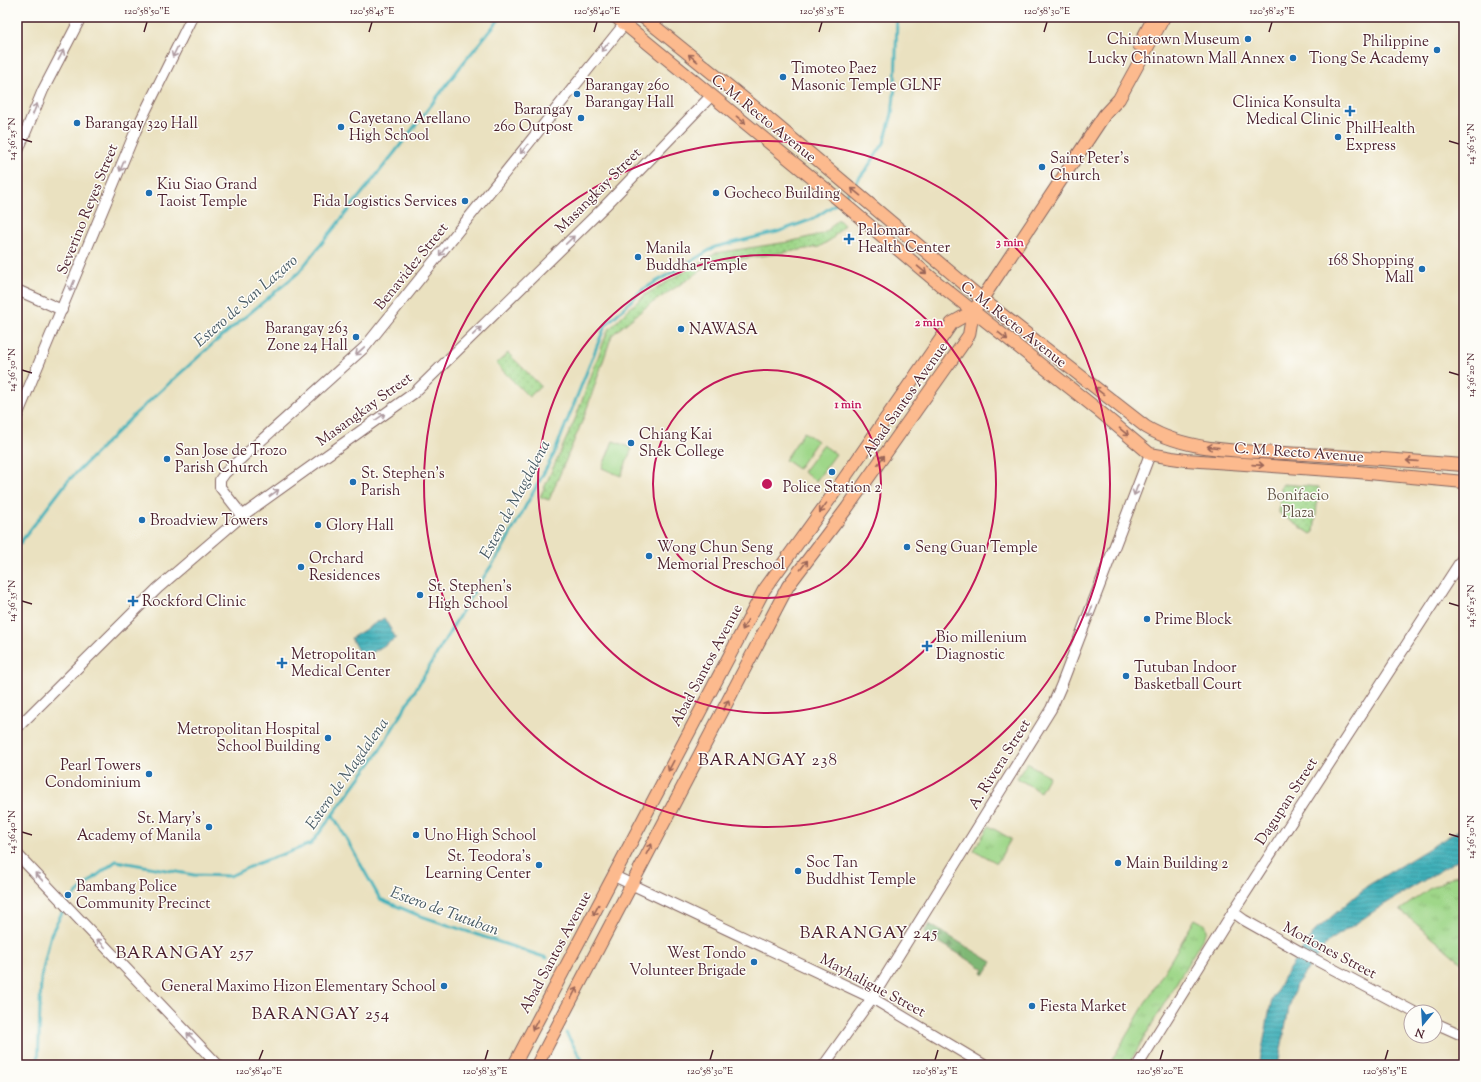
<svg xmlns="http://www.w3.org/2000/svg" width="1481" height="1082" font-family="'Sorts Mill Goudy',serif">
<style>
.grass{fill:url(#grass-tufts);stroke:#747b5a}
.forest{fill:url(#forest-firs);stroke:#646c50}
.park{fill:url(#park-dots);stroke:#747b5a}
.garden{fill:#9fd789;stroke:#747b5a}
.water{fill:url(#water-rules);stroke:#466872}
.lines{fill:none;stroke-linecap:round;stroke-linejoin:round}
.stream{stroke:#41b1ba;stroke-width:3}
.minor-casing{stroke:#82635f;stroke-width:12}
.major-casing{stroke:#82635f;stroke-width:14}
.minor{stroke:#fff;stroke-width:10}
.major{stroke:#fcba8e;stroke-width:12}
.oneway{stroke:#ae9aa0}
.oneway2{stroke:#9a6558}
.ticks{fill:none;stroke:#4a1f2b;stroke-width:1.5}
.ring{fill:none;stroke:#c2185b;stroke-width:2}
.poi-dot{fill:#1f6fb2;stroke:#fdfcf7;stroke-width:1.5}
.labels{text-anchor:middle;stroke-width:3;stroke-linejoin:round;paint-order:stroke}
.poi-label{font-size:15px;fill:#4a1f2b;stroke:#fdfcf7;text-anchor:start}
.street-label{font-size:15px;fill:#4a1f2b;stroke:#fdfcf7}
.park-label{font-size:15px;fill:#645647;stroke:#fdfcf7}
.water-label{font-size:16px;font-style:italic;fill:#465964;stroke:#fdfcf7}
.quarter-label{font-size:17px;letter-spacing:1px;fill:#4a1f2b;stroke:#fdfcf7}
.centre{fill:#c2185b;stroke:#fdfcf7;stroke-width:2}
.ring-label{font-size:12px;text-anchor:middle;font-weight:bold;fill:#c2185b;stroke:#fdfcf7;stroke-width:3;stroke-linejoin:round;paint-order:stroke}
.neatline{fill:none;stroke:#4a1f2b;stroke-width:1.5}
.ticks-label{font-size:10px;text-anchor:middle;fill:#4a1f2b}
</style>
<defs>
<pattern id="grass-tufts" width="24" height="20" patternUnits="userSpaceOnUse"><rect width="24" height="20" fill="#9fd789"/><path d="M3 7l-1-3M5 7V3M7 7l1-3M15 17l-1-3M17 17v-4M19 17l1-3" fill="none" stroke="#8ab876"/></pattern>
<pattern id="forest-firs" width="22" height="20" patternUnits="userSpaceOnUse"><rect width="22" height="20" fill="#7fb875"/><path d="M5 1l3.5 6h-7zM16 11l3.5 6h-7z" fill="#6a9560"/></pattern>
<pattern id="park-dots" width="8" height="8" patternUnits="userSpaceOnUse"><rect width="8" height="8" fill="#9fd789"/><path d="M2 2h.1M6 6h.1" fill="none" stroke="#8ab876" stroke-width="1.8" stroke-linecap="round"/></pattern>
<pattern id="water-rules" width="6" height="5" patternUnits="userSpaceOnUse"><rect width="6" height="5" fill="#41b1ba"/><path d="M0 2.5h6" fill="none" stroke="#388f97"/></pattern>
</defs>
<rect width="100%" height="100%" fill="#fdfcf7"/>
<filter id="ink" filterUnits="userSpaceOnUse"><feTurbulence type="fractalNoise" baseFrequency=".025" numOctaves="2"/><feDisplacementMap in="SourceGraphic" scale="8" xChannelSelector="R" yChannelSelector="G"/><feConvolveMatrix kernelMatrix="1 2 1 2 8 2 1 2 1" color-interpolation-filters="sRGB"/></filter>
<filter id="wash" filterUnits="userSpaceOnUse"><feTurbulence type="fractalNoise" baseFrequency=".012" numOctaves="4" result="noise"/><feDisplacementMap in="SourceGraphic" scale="16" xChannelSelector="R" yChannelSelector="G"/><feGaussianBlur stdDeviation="0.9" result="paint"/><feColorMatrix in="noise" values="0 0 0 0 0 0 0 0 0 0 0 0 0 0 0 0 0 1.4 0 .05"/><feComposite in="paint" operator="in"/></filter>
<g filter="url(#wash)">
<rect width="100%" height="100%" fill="#eae1c0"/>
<g class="grass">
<polygon points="1027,763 1049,776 1040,792 1017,778"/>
<polygon points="989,826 1011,839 997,863 974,850"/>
<polygon points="1464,871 1464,965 1400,910 1429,889"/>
<polygon points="1195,919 1206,925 1207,931 1128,1065 1109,1065"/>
</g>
<polygon class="forest" points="929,924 992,962 984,975 982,973 984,969 924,933"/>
<g class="park">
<polygon points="838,219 844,225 832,239 819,247 715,263 708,266 646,307 612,335 584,417 549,500 540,497 576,417 608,330 629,309 645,295 716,253 788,242 822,234 828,230"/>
<polygon points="508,353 541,386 529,397 496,364"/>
<polygon points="1283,484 1319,487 1314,532 1311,534 1279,513 1281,487"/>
</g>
<g class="garden">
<polygon points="804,432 817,441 798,469 785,460"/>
<polygon points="613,441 632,448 621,476 602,468"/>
<polygon points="823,445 836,454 816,481 803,472"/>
</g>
<g class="water">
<polygon points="384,618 396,638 362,659 351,638"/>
<polygon points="1464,827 1464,856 1382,906 1328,942 1296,985 1289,1008 1278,1065 1259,1065 1271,1003 1283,978 1315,931 1367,886"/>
</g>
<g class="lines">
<g class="stream">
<polyline points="853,186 867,168 884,143 892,114 895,87 897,17"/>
<polyline points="842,200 850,190"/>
<polyline points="17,547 67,482 135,414 215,342 298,273 395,152 464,62 501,17"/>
<polyline points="333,815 380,899 418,915 547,958"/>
<polyline points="566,1033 585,1065"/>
<polyline points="38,1065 41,978 51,934 68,901 95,877 116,861 194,875 230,876 256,864 311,844 378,753 471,596 500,553 554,454 605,326 642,290 715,247 777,232 813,219 837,203"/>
</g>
</g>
</g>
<g filter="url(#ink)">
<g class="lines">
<g class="minor-casing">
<g id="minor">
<polyline points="17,153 43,90 81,17"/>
<polyline points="17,290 62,310"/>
<polyline points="17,416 136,130 192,17"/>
<polyline points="242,515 220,487 220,480 225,473 365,347 630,17"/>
<polyline points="17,728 158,588 242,516 414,393 605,206 711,96"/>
<polyline points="17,854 218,1065"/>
<polyline points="614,876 872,998 984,1065"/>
<polyline points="1233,912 1244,920 1299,951 1414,1012"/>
<polyline points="1435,1023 1464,1036"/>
<polyline points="824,1065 872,998 1051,709 1061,686 1150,454"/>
<polyline points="1138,1065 1233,912 1464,556"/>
</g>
</g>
<g class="major-casing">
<g id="major">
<polyline points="616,17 850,209 939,284 1098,410 1150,454 1172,458 1186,460 1358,472 1464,482"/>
<path d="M643,17L768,118L982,299L1146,427C1191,454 1251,451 1303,454C1357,457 1410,461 1464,465"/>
<polyline points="1139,45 1154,17"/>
<polyline points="514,1065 764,590 832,496 952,323 973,311 982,299 1105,114 1119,99 1164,17"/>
<polyline points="537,1065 788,586 847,508 960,348 969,335 973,311"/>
</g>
</g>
<use href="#minor" class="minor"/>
<use href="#major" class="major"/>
</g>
<defs><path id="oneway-shaft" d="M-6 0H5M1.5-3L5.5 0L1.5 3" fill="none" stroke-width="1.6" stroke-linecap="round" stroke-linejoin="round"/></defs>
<g class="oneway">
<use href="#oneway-shaft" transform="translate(605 47) rotate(129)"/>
<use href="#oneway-shaft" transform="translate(175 52) rotate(116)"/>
<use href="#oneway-shaft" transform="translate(61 55) rotate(-62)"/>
<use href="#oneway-shaft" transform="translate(35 109) rotate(-68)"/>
<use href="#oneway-shaft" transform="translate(524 149) rotate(129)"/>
<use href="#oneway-shaft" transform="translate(122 166) rotate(112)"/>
<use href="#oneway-shaft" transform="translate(570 240) rotate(-44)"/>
<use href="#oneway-shaft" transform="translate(443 251) rotate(129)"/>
<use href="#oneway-shaft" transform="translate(72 286) rotate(112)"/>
<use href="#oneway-shaft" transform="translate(477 331) rotate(-44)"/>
<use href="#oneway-shaft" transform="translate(360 351) rotate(137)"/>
<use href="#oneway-shaft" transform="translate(380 417) rotate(-35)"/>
<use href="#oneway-shaft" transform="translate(1136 490) rotate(111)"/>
<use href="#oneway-shaft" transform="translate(274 493) rotate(-36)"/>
<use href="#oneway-shaft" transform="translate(1090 612) rotate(111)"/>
<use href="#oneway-shaft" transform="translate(39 877) rotate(-133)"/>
<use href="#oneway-shaft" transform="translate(101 943) rotate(-134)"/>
<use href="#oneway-shaft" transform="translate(191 1037) rotate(-134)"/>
</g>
<g class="oneway2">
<use href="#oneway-shaft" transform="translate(693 58) rotate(-141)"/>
<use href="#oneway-shaft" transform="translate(741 120) rotate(39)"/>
<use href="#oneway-shaft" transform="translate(856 192) rotate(-141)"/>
<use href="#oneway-shaft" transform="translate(922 270) rotate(40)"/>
<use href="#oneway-shaft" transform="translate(1003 336) rotate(38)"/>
<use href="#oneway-shaft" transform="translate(1099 391) rotate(-142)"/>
<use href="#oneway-shaft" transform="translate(1124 432) rotate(40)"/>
<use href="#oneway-shaft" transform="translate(1213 447) rotate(-174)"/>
<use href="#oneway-shaft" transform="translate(881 460) rotate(-54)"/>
<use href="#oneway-shaft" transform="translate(1412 461) rotate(-176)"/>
<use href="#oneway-shaft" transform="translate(1258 465) rotate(4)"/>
<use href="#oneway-shaft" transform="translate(823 508) rotate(126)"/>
<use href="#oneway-shaft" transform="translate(804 565) rotate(-53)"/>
<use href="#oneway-shaft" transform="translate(745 625) rotate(118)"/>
<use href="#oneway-shaft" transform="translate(726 705) rotate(-62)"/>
<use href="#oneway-shaft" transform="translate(671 766) rotate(118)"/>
<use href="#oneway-shaft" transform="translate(649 849) rotate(-62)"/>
<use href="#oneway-shaft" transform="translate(596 910) rotate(118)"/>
<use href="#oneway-shaft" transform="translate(574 993) rotate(-63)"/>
<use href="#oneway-shaft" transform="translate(535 1025) rotate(118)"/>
</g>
</g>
<path class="ticks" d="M144,32L147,22M369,32L372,22M594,32L597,22M819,32L822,22M1044,32L1047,22M1269,32L1272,22M22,139L32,142M1449,141L1459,144M22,370L32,373M1449,372L1459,375M22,601L32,604M1449,603L1459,606M22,832L32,835M1449,834L1459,837M259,1060L263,1050M485,1060L488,1050M710,1060L713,1050M935,1060L938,1050M1160,1060L1163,1050M1385,1060L1388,1050"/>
<g class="ring">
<circle cx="767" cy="484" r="114"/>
<circle cx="767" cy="484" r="229"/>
<circle cx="767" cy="484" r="343"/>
</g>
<g class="poi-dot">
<circle cx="1248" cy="39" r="4"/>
<circle cx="1437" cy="50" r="4"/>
<circle cx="1293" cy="58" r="4"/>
<circle cx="783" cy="77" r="4"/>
<circle cx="577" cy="94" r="4"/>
<path d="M1348 105h4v4h4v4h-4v4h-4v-4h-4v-4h4z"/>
<circle cx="581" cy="118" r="4"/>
<circle cx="77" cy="123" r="4"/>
<circle cx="341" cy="127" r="4"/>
<circle cx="1338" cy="137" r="4"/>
<circle cx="1042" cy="167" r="4"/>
<circle cx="149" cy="193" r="4"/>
<circle cx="716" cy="193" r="4"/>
<circle cx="465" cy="201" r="4"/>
<path d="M847 233h4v4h4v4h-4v4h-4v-4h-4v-4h4z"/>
<circle cx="638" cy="257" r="4"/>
<circle cx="1422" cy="269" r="4"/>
<circle cx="681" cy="329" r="4"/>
<circle cx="356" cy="337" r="4"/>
<circle cx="631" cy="443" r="4"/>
<circle cx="167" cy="459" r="4"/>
<circle cx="832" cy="472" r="4"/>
<circle cx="353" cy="482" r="4"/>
<circle cx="142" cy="520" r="4"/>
<circle cx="318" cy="525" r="4"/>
<circle cx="907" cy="547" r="4"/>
<circle cx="649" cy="556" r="4"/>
<circle cx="301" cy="567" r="4"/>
<circle cx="420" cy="595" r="4"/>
<path d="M131 595h4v4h4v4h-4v4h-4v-4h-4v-4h4z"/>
<circle cx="1147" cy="619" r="4"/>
<path d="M925 640h4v4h4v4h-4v4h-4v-4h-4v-4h4z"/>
<path d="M280 657h4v4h4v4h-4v4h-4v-4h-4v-4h4z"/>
<circle cx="1126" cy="676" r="4"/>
<circle cx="328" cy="738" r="4"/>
<circle cx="149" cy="774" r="4"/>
<circle cx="209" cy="827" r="4"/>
<circle cx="416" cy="835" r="4"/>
<circle cx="1118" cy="863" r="4"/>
<circle cx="539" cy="865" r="4"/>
<circle cx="798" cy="871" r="4"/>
<circle cx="68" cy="895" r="4"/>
<circle cx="754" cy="962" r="4"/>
<circle cx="444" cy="986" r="4"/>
<circle cx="1032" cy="1006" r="4"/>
</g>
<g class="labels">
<g class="poi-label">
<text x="1240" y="44" text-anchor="end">Chinatown Museum</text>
<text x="1429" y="46" text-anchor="end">Philippine<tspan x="1429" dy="17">Tiong Se Academy</tspan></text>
<text x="1285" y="63" text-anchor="end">Lucky Chinatown Mall Annex</text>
<text x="791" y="73">Timoteo Paez<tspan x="791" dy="17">Masonic Temple GLNF</tspan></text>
<text x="585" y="90">Barangay 260<tspan x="585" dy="17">Barangay Hall</tspan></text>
<text x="1341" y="107" text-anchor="end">Clinica Konsulta<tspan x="1341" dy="17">Medical Clinic</tspan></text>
<text x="573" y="114" text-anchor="end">Barangay<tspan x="573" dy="17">260 Outpost</tspan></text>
<text x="349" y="123">Cayetano Arellano<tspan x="349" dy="17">High School</tspan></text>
<text x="85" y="128">Barangay 329 Hall</text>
<text x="1346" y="133">PhilHealth<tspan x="1346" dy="17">Express</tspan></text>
<text x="1050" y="163">Saint Peter's<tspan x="1050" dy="17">Church</tspan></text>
<text x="157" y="189">Kiu Siao Grand<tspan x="157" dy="17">Taoist Temple</tspan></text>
<text x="724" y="198">Gocheco Building</text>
<text x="457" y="206" text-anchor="end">Fida Logistics Services</text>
<text x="858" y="235">Palomar<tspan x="858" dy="17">Health Center</tspan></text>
<text x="646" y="253">Manila<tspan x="646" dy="17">Buddha Temple</tspan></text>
<text x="1414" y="265" text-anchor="end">168 Shopping<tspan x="1414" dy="17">Mall</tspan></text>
<text x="348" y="333" text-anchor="end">Barangay 263<tspan x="348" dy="17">Zone 24 Hall</tspan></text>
<text x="689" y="334">NAWASA</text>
<text x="639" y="439">Chiang Kai<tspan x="639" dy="17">Shek College</tspan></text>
<text x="175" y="455">San Jose de Trozo<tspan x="175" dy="17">Parish Church</tspan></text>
<text x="361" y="478">St. Stephen's<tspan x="361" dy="17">Parish</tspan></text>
<text x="832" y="492" text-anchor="middle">Police Station 2</text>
<text x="150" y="525">Broadview Towers</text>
<text x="326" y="530">Glory Hall</text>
<text x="657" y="552">Wong Chun Seng<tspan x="657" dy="17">Memorial Preschool</tspan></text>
<text x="915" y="552">Seng Guan Temple</text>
<text x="309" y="563">Orchard<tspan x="309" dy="17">Residences</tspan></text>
<text x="428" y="591">St. Stephen's<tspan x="428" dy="17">High School</tspan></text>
<text x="142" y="606">Rockford Clinic</text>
<text x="1155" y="624">Prime Block</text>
<text x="936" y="642">Bio millenium<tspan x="936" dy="17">Diagnostic</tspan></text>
<text x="291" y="659">Metropolitan<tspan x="291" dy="17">Medical Center</tspan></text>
<text x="1134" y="672">Tutuban Indoor<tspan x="1134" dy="17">Basketball Court</tspan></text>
<text x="320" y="734" text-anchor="end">Metropolitan Hospital<tspan x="320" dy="17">School Building</tspan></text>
<text x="141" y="770" text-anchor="end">Pearl Towers<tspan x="141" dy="17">Condominium</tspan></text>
<text x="201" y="823" text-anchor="end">St. Mary's<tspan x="201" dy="17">Academy of Manila</tspan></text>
<text x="424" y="840">Uno High School</text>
<text x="531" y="861" text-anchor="end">St. Teodora's<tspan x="531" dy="17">Learning Center</tspan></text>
<text x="806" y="867">Soc Tan<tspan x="806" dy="17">Buddhist Temple</tspan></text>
<text x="1126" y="868">Main Building 2</text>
<text x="76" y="891">Bambang Police<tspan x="76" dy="17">Community Precinct</tspan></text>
<text x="746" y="958" text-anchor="end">West Tondo<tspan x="746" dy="17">Volunteer Brigade</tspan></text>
<text x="436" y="991" text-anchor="end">General Maximo Hizon Elementary School</text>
<text x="1040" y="1011">Fiesta Market</text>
</g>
<g class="street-label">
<text transform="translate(764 118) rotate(39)" y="5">C. M. Recto Avenue</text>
<text transform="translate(598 190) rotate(-45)" y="5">Masangkay Street</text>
<text transform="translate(87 209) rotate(-68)" y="5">Severino Reyes Street</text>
<text transform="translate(411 266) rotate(-51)" y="5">Benavidez Street</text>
<text transform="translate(1014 324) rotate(38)" y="5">C. M. Recto Avenue</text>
<text transform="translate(905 399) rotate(-55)" y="5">Abad Santos Avenue</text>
<text transform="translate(364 409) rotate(-36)" y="5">Masangkay Street</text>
<text transform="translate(1299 452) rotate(4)" y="5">C. M. Recto Avenue</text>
<text transform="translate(706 665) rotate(-62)" y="5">Abad Santos Avenue</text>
<text transform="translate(999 764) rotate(-58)" y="5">A. Rivera Street</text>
<text transform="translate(1286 801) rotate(-57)" y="5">Dagupan Street</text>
<text transform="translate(1330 950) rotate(28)" y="5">Moriones Street</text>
<text transform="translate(555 952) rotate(-62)" y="5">Abad Santos Avenue</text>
<text transform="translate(873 985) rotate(28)" y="5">Mayhaligue Street</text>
</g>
<g class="park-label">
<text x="1298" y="500">Bonifacio<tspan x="1298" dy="17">Plaza</tspan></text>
</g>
<g class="water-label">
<text transform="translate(245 300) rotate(-41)" y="6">Estero de San Lazaro</text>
<text transform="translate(514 499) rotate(-62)" y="6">Estero de Magdalena</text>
<text transform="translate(346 773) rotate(-55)" y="6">Estero de Magdalena</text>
<text transform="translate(445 910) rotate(20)" y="6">Estero de Tutuban</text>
</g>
<g class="quarter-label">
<text x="768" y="765">BARANGAY 238</text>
<text x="869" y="938">BARANGAY 245</text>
<text x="185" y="958">BARANGAY 257</text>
<text x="321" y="1019">BARANGAY 254</text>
</g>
</g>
<circle cx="767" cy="484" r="6" class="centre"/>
<g class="ring-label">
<text x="1010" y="246">3 min</text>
<text x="929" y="326">2 min</text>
<text x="848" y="408">1 min</text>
</g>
<rect width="1481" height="1082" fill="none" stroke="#fdfcf7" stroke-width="44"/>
<g transform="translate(1423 1024) rotate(198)"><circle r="19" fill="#fdfcf7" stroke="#b5a4a5"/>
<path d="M0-3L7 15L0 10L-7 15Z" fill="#1f6fb2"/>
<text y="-6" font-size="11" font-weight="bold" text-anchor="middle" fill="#4a1f2b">N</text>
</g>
<rect x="22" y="22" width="1437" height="1038" class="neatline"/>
<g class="ticks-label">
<text x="147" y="14">120°58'50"E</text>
<text x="372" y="14">120°58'45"E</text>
<text x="597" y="14">120°58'40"E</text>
<text x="822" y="14">120°58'35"E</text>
<text x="1047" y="14">120°58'30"E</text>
<text x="1272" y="14">120°58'25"E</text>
<text transform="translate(11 139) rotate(-90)" y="4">14°36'25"N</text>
<text transform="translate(1470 144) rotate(-90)" y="4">14°36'15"N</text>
<text transform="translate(11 370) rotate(-90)" y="4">14°36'30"N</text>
<text transform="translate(1470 375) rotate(-90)" y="4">14°36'20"N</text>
<text transform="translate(11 601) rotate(-90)" y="4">14°36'35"N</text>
<text transform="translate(1470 606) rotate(-90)" y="4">14°36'25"N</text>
<text transform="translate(11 832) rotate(-90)" y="4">14°36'40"N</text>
<text transform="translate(1470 837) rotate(-90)" y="4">14°36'30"N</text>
<text x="259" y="1074">120°58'40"E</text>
<text x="485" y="1074">120°58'35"E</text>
<text x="710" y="1074">120°58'30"E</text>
<text x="935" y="1074">120°58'25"E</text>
<text x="1160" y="1074">120°58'20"E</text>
<text x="1385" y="1074">120°58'15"E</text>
</g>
</svg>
